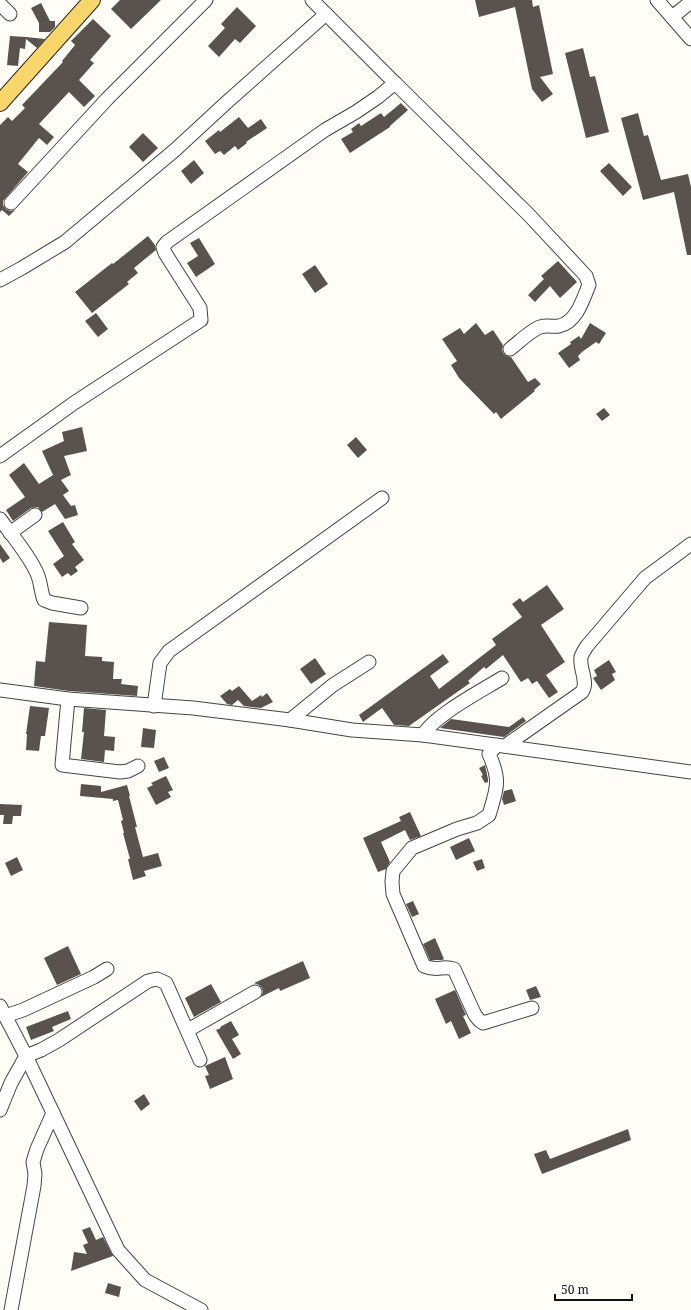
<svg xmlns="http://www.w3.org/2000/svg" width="691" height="1310" font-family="'Noto Serif',serif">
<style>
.building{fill:#5a524d}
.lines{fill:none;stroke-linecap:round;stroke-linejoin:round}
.minor-casing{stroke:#444;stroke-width:15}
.major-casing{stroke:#222;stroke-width:18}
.minor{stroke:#fff;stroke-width:13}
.major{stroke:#f9d66b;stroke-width:16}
</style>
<rect width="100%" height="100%" fill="#fffdf5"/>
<g class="building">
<polygon points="120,0 161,0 131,29 111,9"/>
<polygon points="475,0 532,0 533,7 539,5 553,74 540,77 553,94 542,102 532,89 515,7 479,17"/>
<polygon points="41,3 50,21 55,21 55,27 50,32 39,32 39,23 31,8"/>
<polygon points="237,7 256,26 240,43 235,39 219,57 208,46 225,28 221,24"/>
<polygon points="93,19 111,36 90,60 94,63 79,80 95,96 84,107 69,92 39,124 54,137 47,145 39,138 18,164 28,172 3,201 3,205 6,209 10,211 15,210 9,216 2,210 0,212 0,125 8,117 12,121 25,108 22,105 63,62 62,61 75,45 71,41"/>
<polygon points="10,36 26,37 45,39 37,48 26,39 25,49 20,48 18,66 7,65"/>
<polygon points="583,48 590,77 595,76 609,132 586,138 565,53"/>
<polygon points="401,103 408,110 390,126 390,127 350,153 341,139 353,132 351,129 359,123 361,126 381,113 384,117"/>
<polygon points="638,113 644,136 648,135 661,180 688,174 691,187 691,255 687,255 674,192 643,200 621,118"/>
<polygon points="239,117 248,128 261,119 267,128 246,142 247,143 238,150 235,146 224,155 220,151 215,154 205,141 219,130 220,132"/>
<polygon points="143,133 158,148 143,162 129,147"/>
<polygon points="194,160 204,173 191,184 181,171"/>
<polygon points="609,163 632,187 623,196 600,171"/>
<polygon points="148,236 155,245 156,250 134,268 138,273 127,282 129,284 92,313 75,292 112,263 113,264"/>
<polygon points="199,238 215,264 196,277 187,263 198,256 190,243"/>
<polygon points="558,261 577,282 560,298 550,286 535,302 528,295 544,279 541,276"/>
<polygon points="315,265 328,284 315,293 302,274"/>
<polygon points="96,313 108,329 98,337 85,321"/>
<polygon points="476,323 485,335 493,330 503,345 502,350 504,354 507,356 511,357 528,382 535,378 541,384 534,390 535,391 501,419 496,412 494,414 459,378 451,365 457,361 442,339 460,328 464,334"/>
<polygon points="590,323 606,333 599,344 596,342 582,352 578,356 580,360 569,368 558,353 571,344 570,342 579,336 581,339"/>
<polygon points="604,408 610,415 602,421 596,414"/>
<polygon points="82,427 87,451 64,456 71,475 61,480 69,491 63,495 71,506 75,505 78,515 65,519 55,504 42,512 38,507 31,508 13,521 6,510 25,497 9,475 24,463 39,484 53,475 42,451 64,441 62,432"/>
<polygon points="356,437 367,450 358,458 347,445"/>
<polygon points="63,522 75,542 72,544 84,560 75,567 78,571 71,576 68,573 62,577 53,564 64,556 48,531"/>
<polygon points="0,544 10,558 3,563 0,558"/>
<polygon points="547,585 564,609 541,625 565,662 546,675 558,692 549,698 537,681 532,684 528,678 521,682 503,655 486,669 484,667 468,681 470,683 409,726 394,725 382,708 363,722 359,715 443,654 449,662 430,676 439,689 496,645 492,639 522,617 512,604 520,598 523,602"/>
<polygon points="49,622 87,625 85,656 102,657 102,661 114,662 113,679 122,679 121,684 138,686 137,696 69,691 34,686 36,661 45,662"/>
<polygon points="315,658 326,674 311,684 300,669"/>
<polygon points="609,660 616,672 612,674 615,680 601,690 593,678 597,676 594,670"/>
<polygon points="239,686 252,701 261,695 262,697 267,693 273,702 261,708 244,706 238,700 232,705 227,704 220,696 230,689 232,691"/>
<polygon points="30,706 49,708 45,736 41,736 39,751 26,750 27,734 26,734"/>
<polygon points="84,708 106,710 104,736 115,737 114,751 105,750 104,762 81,759 84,732 82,732"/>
<polygon points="523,717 526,721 504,737 440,728 451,719 509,727"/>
<polygon points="143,728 156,730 154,748 141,747"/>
<polygon points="164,757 169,768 159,772 154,761"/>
<polygon points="485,765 488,779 488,782 485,783 481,776 483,775 479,768"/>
<polygon points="166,776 173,790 168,792 171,797 156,805 147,788 153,785 151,783"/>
<polygon points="81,784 101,786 101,792 127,785 130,796 129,796 137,827 135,827 143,857 158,853 162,866 144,871 146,876 133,880 128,859 130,859 123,833 124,833 121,821 123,820 118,800 113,801 113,799 80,796"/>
<polygon points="512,789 516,801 504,805 502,799 504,791"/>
<polygon points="0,804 22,805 21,816 13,816 12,824 3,824 4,815 0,815"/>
<polygon points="410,812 421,836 410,840 405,830 381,842 390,862 386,869 378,872 363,838 401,821 399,817"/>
<polygon points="469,838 475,851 456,860 450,847"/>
<polygon points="17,857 23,870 11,876 5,863"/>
<polygon points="482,859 485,868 477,871 473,862"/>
<polygon points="413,901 419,914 412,917 406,904"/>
<polygon points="435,938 444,959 442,960 430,960 423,944"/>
<polygon points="68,946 81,974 57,985 44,958"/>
<polygon points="303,961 310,978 280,991 279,988 261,997 263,992 262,988 259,985 254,983"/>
<polygon points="211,984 221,1002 194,1017 185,998"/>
<polygon points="536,986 541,997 530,1000 526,990"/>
<polygon points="455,990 466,1015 463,1016 471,1033 459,1039 451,1021 446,1024 435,999"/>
<polygon points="68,1011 71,1019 52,1027 54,1031 31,1040 26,1027"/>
<polygon points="231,1021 239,1035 232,1039 241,1054 233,1059 216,1030 221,1028 220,1027"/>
<polygon points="225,1057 233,1079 210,1089 205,1076 209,1075 205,1066"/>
<polygon points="144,1094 150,1104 141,1111 134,1101"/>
<polygon points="628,1129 631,1140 542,1174 534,1154 546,1150 550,1159"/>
<polygon points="90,1227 96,1240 103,1237 113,1256 71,1271 74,1252 87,1254 83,1245 88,1243 82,1230"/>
<polygon points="108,1283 121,1287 119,1297 105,1293"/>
</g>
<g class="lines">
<g class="minor-casing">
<g id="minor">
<polyline points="657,0 691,39"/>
<polyline points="0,4 10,14"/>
<polyline points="672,17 691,2"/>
<path d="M395,83L529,215L586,276L589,285C583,299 577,322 559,326C553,327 546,325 540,327C531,330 518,343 510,349"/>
<polyline points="11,203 107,99 206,0"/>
<polyline points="0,280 22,268 65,242 175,150 227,102 326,14"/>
<polyline points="0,456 74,403 201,320 200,308 165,253 163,247 167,242 325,130 356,112 378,97 395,83 312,0"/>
<path d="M0,519C11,534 32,559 38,576C41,584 41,592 44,600L52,603L81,608"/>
<polyline points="10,533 35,515"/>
<polyline points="0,690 68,699 193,708 290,720 352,730 423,735 691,772"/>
<polyline points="68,699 62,765 120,772 128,771 138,766"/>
<polyline points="154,706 160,663 169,651 382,498"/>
<polyline points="290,720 333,685 369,662"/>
<path d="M423,735C435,715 481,691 502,678"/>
<path d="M497,745L489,754C501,781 497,788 489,815L477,823L457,829L412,848L393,871L392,882L393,894L424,966C438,972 442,965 454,969L475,1015L479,1020L483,1023L532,1008"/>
<path d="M505,746L582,692C589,682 579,669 581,657C582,654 585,649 587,646L645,578L691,544"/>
<polyline points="0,1006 26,1056 118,1250 145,1280 201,1310"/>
<polyline points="5,1016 23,1010 94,977 107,969"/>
<polyline points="188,1030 255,992"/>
<polyline points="0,1110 11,1083 26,1056 41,1050 59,1040 148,981 157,979 166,983 200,1060"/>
<polyline points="11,1310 34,1186 35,1174 33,1162 37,1149 53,1113"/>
</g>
</g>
<g class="major-casing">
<polyline id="major" points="0,103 92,0"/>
</g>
<use href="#minor" class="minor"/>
<use href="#major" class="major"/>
</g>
<path d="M555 1294v6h77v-6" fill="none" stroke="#111111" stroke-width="2"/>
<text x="561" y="1294" font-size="12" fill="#111111" stroke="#ffffff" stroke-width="3" paint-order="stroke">50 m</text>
</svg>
